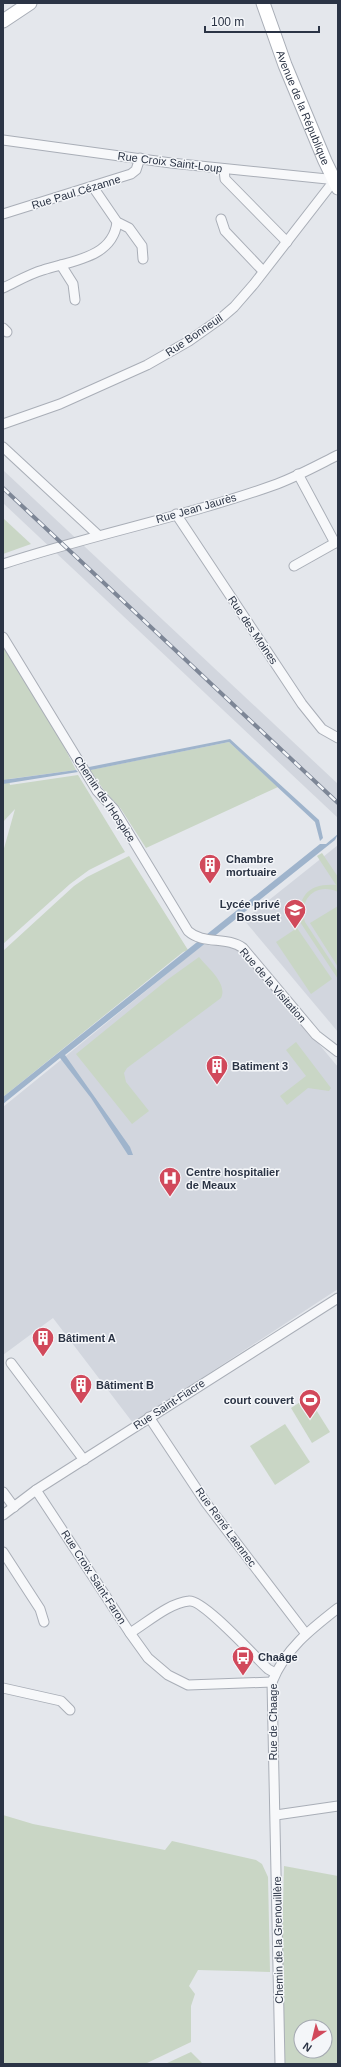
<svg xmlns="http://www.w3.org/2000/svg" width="341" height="2067" font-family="Helvetica,sans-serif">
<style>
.built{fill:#d2d6de}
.green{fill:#c9d6c5;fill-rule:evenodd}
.water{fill:#9fb4cc}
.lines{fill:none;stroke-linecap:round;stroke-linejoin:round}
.street-casing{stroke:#a9aeb7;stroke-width:11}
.secondary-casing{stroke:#a9aeb7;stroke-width:15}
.street{stroke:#f7f8fa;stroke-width:9}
.secondary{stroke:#fff;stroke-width:13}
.rail-casing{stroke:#7d8696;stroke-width:4}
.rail{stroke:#f4f6f9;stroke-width:2.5;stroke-dasharray:8;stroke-linecap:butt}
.labels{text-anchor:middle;stroke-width:3;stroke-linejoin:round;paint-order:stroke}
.street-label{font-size:11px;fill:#2b3445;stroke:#f4f6f9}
.poi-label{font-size:11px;font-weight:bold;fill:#2b3445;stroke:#f4f6f9;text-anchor:start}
</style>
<rect width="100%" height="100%" fill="#e4e7ec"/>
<g class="built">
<polygon points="3,470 338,784 338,818 3,503"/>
<polygon points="338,845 338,1032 244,920"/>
<polygon points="206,942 238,947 338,1067 338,1289 133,1423 53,1318 3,1355 3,1107"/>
</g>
<g class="green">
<polygon points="3,518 31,544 3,554"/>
<polygon points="3,646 56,731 76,770 9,779 10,785 78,775 125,852 89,870 70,884 3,944 3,852 15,809 3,822"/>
<polygon points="229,742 278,787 146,848 121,809 103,789 90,770"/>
<path d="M322,853L338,877V892C316,882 298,899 305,922L338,972V979L300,922C297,895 310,883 336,885L317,856Z"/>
<polygon points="129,856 188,950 183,952 3,1097 3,951 74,886 87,877"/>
<polygon points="338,906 338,967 310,923"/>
<polygon points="297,928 332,979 311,994 276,942"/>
<path d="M199,957C208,968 228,984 221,998L127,1068L124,1073L126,1082L149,1111L132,1124L76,1054L167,980Z"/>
<polygon points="296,1042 331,1088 329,1091 308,1088 287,1105 280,1096 306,1076 286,1050"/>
<polygon points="308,1397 330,1432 312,1443 291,1408"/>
<polygon points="285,1424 310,1462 275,1485 250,1446"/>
<polygon points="3,1815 33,1824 165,1850 172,1841 256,1860 262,1864 268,1877 270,1972 198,1970 189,1986 195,1994 191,2006 191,2042 145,2064 3,2064"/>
<path d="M284,1866L338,1876V2064H285L282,1949ZM301,2027H325V2051H301Z"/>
<polygon points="191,2052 203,2064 165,2064"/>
</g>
<g class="water">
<polygon points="230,739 319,820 323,838 320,841 315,822 229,742 86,771 84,768"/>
<polygon points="76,770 78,772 3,784 3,780"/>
<polygon points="338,834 335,840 65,1055 130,1147 133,1155 128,1155 91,1098 60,1058 3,1104 3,1097 320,844 326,844"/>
</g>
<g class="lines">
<g class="street-casing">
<g id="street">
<polyline points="3,140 171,163 337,180"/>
<polyline points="224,169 225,179 287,242"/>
<polyline points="93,187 117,222 129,228 142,246 143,259"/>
<polyline points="3,214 131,174 136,170 140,158"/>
<polyline points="221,219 225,231 263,271"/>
<polyline points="61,265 73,284 75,300"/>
<path d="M3,288C16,282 29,274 43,270C71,261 113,258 117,222"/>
<polyline points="3,328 7,332"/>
<polyline points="3,424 60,404 147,365 189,341 220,319 234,307 254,284 337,177"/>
<polyline points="3,447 98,535"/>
<polyline points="298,474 335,543 338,542"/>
<polyline points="176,514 302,704 322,729 338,738"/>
<path d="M3,564C94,534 188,516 277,484C298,476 318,465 338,455"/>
<polyline points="294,566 335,543"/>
<path d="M3,637L97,791L114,809L188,931C203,945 227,936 243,948L316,1035L338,1052"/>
<polyline points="11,1363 84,1460"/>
<polyline points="149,1417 206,1503 306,1634"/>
<polyline points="36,1490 130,1633 148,1658 168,1675 188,1685 272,1682"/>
<polyline points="3,1492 14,1507"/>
<polyline points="3,1515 36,1490 338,1298"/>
<polyline points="3,1552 40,1609 44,1622"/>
<path d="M130,1633C148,1622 169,1603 189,1601C203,1599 255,1657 268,1669L275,1673"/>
<polyline points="3,1688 61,1701 70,1710"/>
<polyline points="276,1815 338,1806"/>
<path d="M280,2064L272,1682C285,1649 311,1629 338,1608"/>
</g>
</g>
<g class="secondary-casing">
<g id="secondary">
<path id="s1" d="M263,3L285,65L325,161L338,188"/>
<polyline points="3,21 30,3"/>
</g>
</g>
<use href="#street" class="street"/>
<use href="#secondary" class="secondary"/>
<g class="rail-casing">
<polyline id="rail" points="3,488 338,803"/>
</g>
<use href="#rail" class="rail"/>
</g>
<defs>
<g id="building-pin" transform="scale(1.15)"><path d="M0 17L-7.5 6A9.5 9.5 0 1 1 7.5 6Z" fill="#d1495b" stroke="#f4f6f9"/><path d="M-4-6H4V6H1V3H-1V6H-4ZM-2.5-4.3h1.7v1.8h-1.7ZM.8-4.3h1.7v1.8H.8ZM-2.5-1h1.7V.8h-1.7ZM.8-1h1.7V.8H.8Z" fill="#fff"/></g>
<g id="school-pin" transform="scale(1.15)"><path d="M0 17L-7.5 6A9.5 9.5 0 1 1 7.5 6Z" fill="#d1495b" stroke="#f4f6f9"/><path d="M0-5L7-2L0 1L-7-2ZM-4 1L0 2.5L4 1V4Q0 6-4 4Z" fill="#fff"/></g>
<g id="hospital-pin" transform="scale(1.15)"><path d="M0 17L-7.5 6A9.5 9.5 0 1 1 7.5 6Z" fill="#d1495b" stroke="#f4f6f9"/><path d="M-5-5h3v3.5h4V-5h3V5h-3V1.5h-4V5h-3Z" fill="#fff"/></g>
<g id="stadium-pin" transform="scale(1.15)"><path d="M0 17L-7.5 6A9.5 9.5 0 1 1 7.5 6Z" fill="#d1495b" stroke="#f4f6f9"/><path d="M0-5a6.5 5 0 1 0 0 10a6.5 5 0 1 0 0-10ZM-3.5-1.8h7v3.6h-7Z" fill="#fff"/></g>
<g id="bus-pin" transform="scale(1.15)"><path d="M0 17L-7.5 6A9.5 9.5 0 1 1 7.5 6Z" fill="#d1495b" stroke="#f4f6f9"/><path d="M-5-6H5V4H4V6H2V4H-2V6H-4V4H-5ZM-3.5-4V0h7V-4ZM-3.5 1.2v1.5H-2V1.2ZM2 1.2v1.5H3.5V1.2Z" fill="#fff"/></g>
</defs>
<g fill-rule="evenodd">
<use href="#building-pin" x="210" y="865"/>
<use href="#school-pin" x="295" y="910"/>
<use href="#building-pin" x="217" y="1066"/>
<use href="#hospital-pin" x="170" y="1178"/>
<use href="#building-pin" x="43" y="1338"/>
<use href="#building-pin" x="81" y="1385"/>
<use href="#stadium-pin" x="310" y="1400"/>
<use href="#bus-pin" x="243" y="1657"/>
</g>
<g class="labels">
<g class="street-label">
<text dy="4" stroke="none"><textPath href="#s1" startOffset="112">Avenue de la République</textPath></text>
<text transform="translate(170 162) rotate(7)" y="4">Rue Croix Saint-Loup</text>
<text transform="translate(76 192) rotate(-17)" y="4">Rue Paul Cézanne</text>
<text transform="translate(194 335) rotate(-34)" y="4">Rue Bonneuil</text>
<text transform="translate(196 508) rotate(-16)" y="4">Rue Jean Jaurès</text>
<text transform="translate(253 630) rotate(56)" y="4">Rue des Moines</text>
<text transform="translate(105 799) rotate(56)" y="4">Chemin de l'Hospice</text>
<text transform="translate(273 985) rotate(49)" y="4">Rue de la Visitation</text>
<text transform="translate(169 1404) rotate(-33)" y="4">Rue Saint-Fiacre</text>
<text transform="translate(226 1527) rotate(54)" y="4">Rue René Laennec</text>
<text transform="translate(94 1577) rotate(57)" y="4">Rue Croix Saint-Faron</text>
<text transform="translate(273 1722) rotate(-90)" y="4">Rue de Chaage</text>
<text transform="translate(278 1940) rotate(-91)" y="4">Chemin de la Grenouillère</text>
</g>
<g class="poi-label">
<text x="226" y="863">Chambre<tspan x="226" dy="13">mortuaire</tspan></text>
<text x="280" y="908" text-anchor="end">Lycée privé<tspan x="280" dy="13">Bossuet</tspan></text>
<text x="232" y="1070">Batiment 3</text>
<text x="186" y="1176">Centre hospitalier<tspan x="186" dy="13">de Meaux</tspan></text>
<text x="58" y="1342">Bâtiment A</text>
<text x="96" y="1389">Bâtiment B</text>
<text x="294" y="1404" text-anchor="end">court couvert</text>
<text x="258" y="1661">Chaâge</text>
</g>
</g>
<rect width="341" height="2067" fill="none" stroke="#2b3445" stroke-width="8"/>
<g transform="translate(313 2039) rotate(215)"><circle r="19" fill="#f4f6f9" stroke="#a4a8b1"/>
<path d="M0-3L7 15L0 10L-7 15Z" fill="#d1495b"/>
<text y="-6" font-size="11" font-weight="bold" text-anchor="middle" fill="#2b3445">N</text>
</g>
<path d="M205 26v6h114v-6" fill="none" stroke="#2b3445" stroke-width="2"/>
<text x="211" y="26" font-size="12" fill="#2b3445" stroke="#f4f6f9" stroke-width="3" paint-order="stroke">100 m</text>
</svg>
